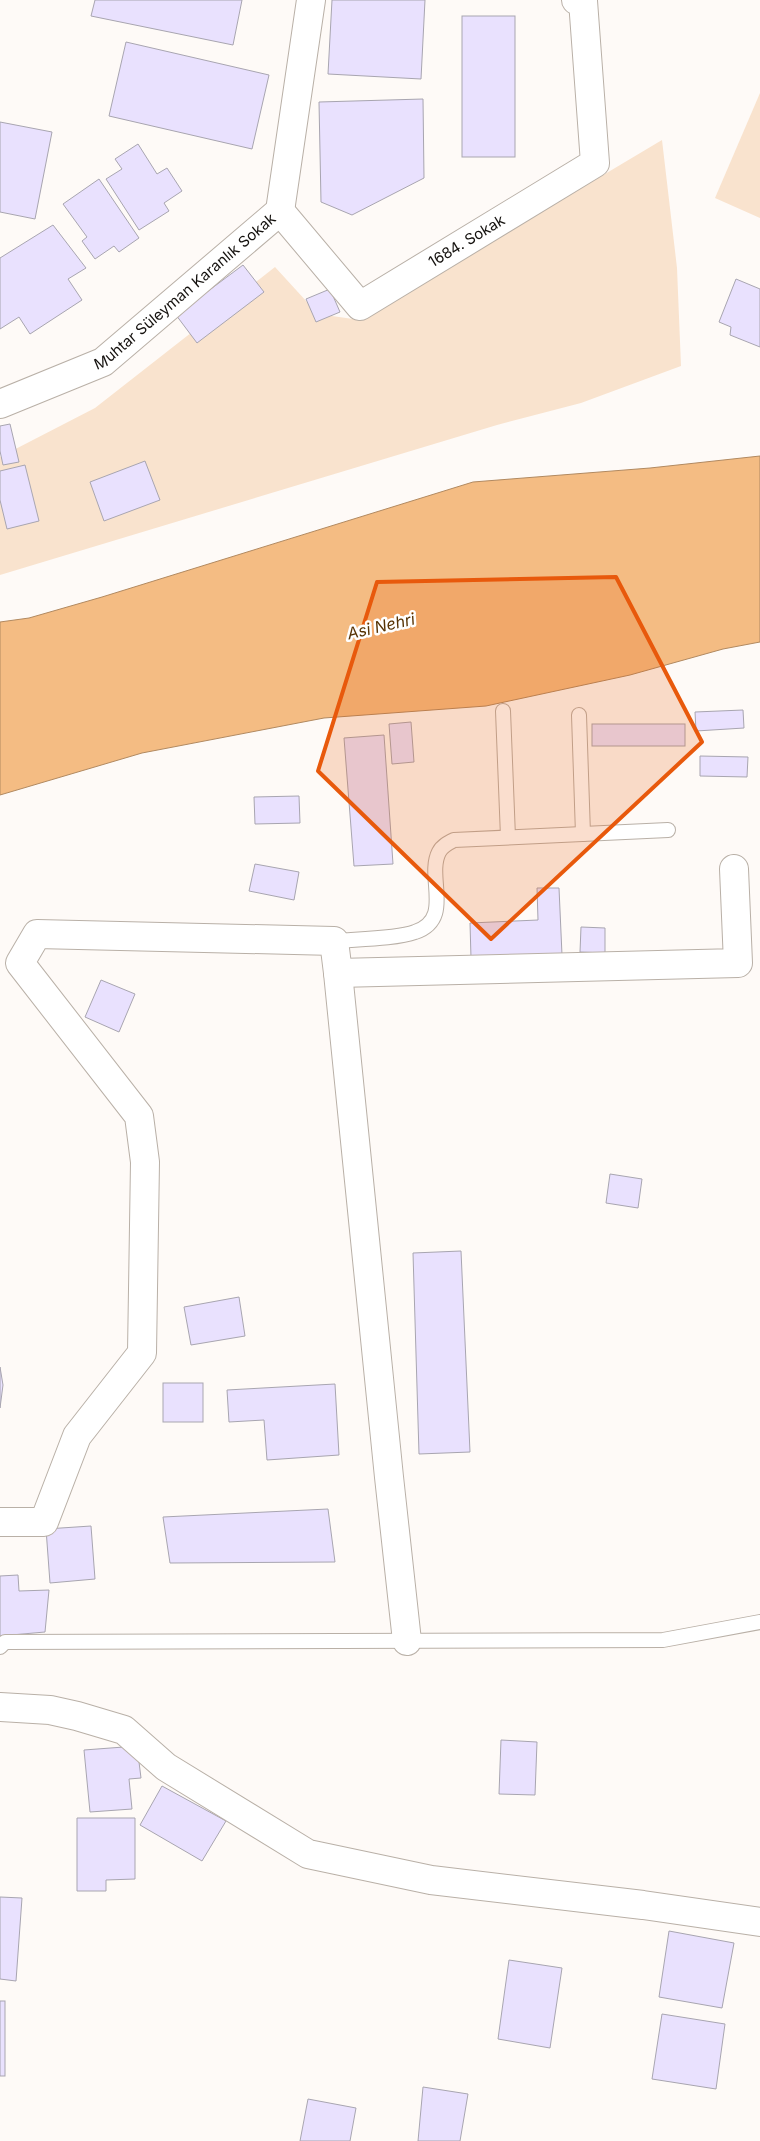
<svg xmlns="http://www.w3.org/2000/svg" width="760" height="2141" font-family="Inter,sans-serif">
<style>
.green{fill:#f9e3ce}
.water{fill:#f4bc83;stroke:#b18960}
.building{fill:#e9e1fe;stroke:#a8a5b0}
.lines{fill:none;stroke-linecap:round;stroke-linejoin:round}
.lane-casing{stroke:#b9b0a7;stroke-width:16}
.street-casing{stroke:#b9b0a7;stroke-width:30}
.lane{stroke:#fff;stroke-width:14}
.street{stroke:#fff;stroke-width:28}
.marked{fill:#e8590c;fill-opacity:0.2;stroke:#e8590c;stroke-width:4;stroke-linejoin:round}
.labels{text-anchor:middle;stroke-width:5;stroke-linejoin:round;paint-order:stroke}
.street-label{font-size:15px;fill:#14110e;stroke:#fff}
.water-label{font-size:16px;font-style:italic;fill:#573304;stroke:#fff}
</style>
<rect width="100%" height="100%" fill="#fefaf7"/>
<g class="green">
<polygon points="760,93 760,218 715,198"/>
<polygon points="662,140 677,268 681,366 581,403 497,425 0,575 0,457 95,408 275,267 318,314 360,320"/>
</g>
<polygon class="water" points="760,456 760,642 723,649 630,675 486,706 324,718 142,753 0,795 0,622 29,618 102,597 473,482 650,468"/>
<g class="building">
<polygon points="95,0 242,0 233,45 91,16"/>
<polygon points="332,0 425,0 421,79 328,74"/>
<rect x="462" y="16" width="53" height="141"/>
<polygon points="126,42 269,75 252,149 109,116"/>
<polygon points="423,99 424,178 352,215 321,202 319,102"/>
<polygon points="0,122 52,132 35,219 0,212"/>
<polygon points="138,144 157,174 167,168 182,191 164,203 169,211 139,230 106,179 122,169 115,159"/>
<polygon points="99,179 139,238 119,252 114,246 95,259 82,241 87,237 63,204"/>
<polygon points="53,225 86,268 68,279 82,300 30,334 19,317 0,329 0,258"/>
<polygon points="243,265 264,292 197,343 176,315"/>
<polygon points="736,279 760,289 760,347 730,335 731,327 719,322"/>
<polygon points="330,289 340,312 316,322 306,299"/>
<polygon points="10,424 19,462 3,465 0,451 0,426"/>
<polygon points="145,461 160,500 104,521 90,482"/>
<polygon points="25,465 39,521 7,529 0,500 0,471"/>
<polygon points="743,710 744,728 696,731 695,712"/>
<polygon points="411,722 414,762 392,764 389,724"/>
<rect x="592" y="724" width="93" height="22"/>
<polygon points="384,735 393,864 354,866 344,738"/>
<polygon points="700,756 748,757 747,777 700,776"/>
<polygon points="299,796 300,823 255,824 254,797"/>
<polygon points="255,864 299,872 294,900 249,891"/>
<polygon points="537,888 559,888 562,955 471,958 470,923 538,920"/>
<polygon points="581,927 605,928 605,953 580,952"/>
<polygon points="101,980 135,994 119,1032 85,1017"/>
<polygon points="610,1174 642,1179 638,1208 606,1203"/>
<polygon points="461,1251 470,1452 419,1454 413,1253"/>
<polygon points="239,1297 245,1336 191,1345 184,1307"/>
<polygon points="0,1367 3,1385 0,1408"/>
<rect x="163" y="1383" width="40" height="39"/>
<polygon points="335,1384 339,1455 267,1460 264,1420 229,1422 227,1390"/>
<polygon points="328,1509 335,1562 170,1563 163,1517"/>
<polygon points="91,1526 95,1579 50,1583 46,1529"/>
<polygon points="18,1575 19,1591 49,1590 45,1632 0,1636 0,1576"/>
<polygon points="501,1740 537,1742 535,1795 499,1794"/>
<polygon points="137,1746 141,1778 129,1779 132,1809 90,1812 84,1750"/>
<polygon points="162,1786 226,1821 202,1861 140,1825"/>
<polygon points="77,1818 135,1818 135,1879 106,1880 106,1891 77,1891"/>
<polygon points="0,1897 22,1898 16,1981 0,1979"/>
<polygon points="669,1931 734,1943 722,2008 659,1997"/>
<polygon points="509,1960 562,1968 550,2048 498,2039"/>
<rect x="0" y="2001" width="5" height="75"/>
<polygon points="662,2014 725,2024 716,2089 652,2079"/>
<polygon points="423,2087 468,2094 460,2141 418,2141"/>
<polygon points="308,2099 356,2108 350,2141 300,2141"/>
</g>
<g class="lines">
<g class="lane-casing">
<g id="lane">
<polyline points="503,711 508,837"/>
<polyline points="579,715 583,834"/>
<path d="M334,941C356,939 396,939 415,932C454,919 426,877 439,852C442,846 448,843 454,840L668,830"/>
<polyline points="0,1647 5,1642 663,1640 760,1622"/>
</g>
</g>
<g class="street-casing">
<g id="street">
<path id="s1" d="M280,211L360,306L595,163L583,1L576,0"/>
<path id="s2" d="M0,404L103,362L280,211L311,0"/>
<polyline points="338,973 389,1477 407,1641"/>
<polyline points="0,1522 44,1522 77,1436 142,1353 145,1162 139,1116 20,963 37,934 334,941 338,973 738,963 734,869"/>
<polyline points="0,1707 50,1710 77,1716 124,1730 166,1767 308,1854 431,1880 643,1905 760,1922"/>
</g>
</g>
<use href="#lane" class="lane"/>
<use href="#street" class="street"/>
</g>
<path class="marked" d="M616,577L702,742L491,939L318,771L377,582Z"/>
<g class="labels">
<g class="street-label">
<text dy="5" stroke="none"><textPath href="#s1" startOffset="249">1684. Sokak</textPath></text>
<text dy="5" stroke="none"><textPath href="#s2" startOffset="219">Muhtar Süleyman Karanlık Sokak</textPath></text>
</g>
<g class="water-label">
<text transform="translate(381 626) rotate(-13)" y="6">Asi Nehri</text>
</g>
</g>
</svg>
